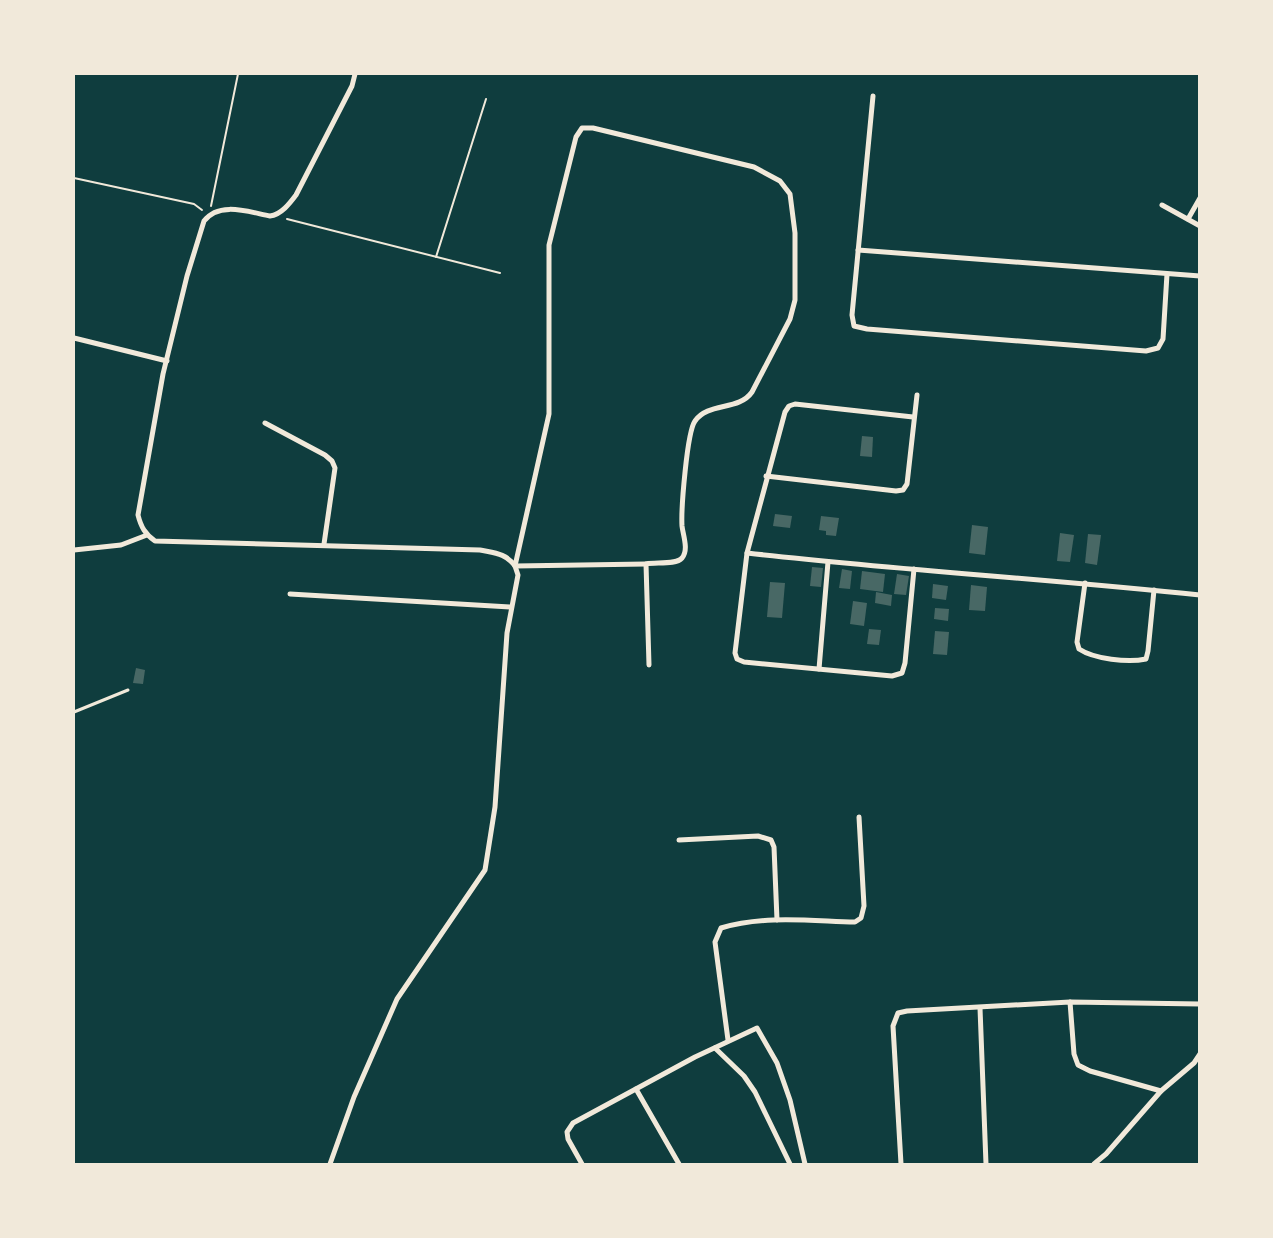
<svg xmlns="http://www.w3.org/2000/svg" width="1273" height="1238" font-family="'Titillium Web',sans-serif">
<style>
.building{fill:#486865}
.lines{fill:none;stroke-linecap:round;stroke-linejoin:round}
.path{stroke:#f1e9da;stroke-width:2}
.service{stroke:#f1e9da;stroke-width:3}
.minor{stroke:#f1e9da;stroke-width:5}
</style>
<rect width="100%" height="100%" fill="#0f3d3e"/>
<g class="building">
<polygon points="862,436 873,437 872,457 860,456"/>
<polygon points="775,514 792,516 790,528 773,526"/>
<polygon points="821,516 839,518 836,536 826,535 826,531 819,530"/>
<polygon points="972,525 988,527 985,555 969,553"/>
<polygon points="1060,533 1074,535 1070,562 1057,561"/>
<polygon points="1088,534 1101,535 1097,565 1085,563"/>
<polygon points="812,567 823,568 821,587 810,586"/>
<polygon points="842,569 852,571 850,589 839,588"/>
<polygon points="862,571 885,574 883,592 860,589"/>
<polygon points="897,574 909,576 906,595 894,594"/>
<polygon points="770,582 785,583 782,618 767,617"/>
<polygon points="933,584 948,586 946,600 932,598"/>
<polygon points="971,585 987,587 985,611 969,610"/>
<polygon points="876,592 892,595 891,606 875,603"/>
<polygon points="853,601 867,603 864,626 850,624"/>
<polygon points="935,608 949,609 948,621 934,619"/>
<polygon points="869,629 881,630 879,645 867,644"/>
<polygon points="935,631 949,632 947,655 933,654"/>
<polygon points="136,668 145,670 143,684 133,683"/>
</g>
<g class="lines">
<g class="path">
<polyline points="74,178 194,204 202,210"/>
<polyline points="211,206 238,74"/>
<polyline points="287,219 500,273"/>
<polyline points="436,257 486,99"/>
</g>
<polyline class="service" points="74,712 128,690"/>
<g class="minor">
<path d="M355,74L352,86L296,195C290,203 281,215 270,216C249,212 219,201 204,221L187,276L163,374L138,515C141,527 145,534 155,541L480,550C494,553 506,553 515,566L646,564"/>
<polyline points="873,96 852,315 854,326 867,329 1146,351 1158,348 1163,339 1167,274"/>
<polyline points="1162,205 1200,226"/>
<polyline points="1188,219 1200,198"/>
<polyline points="858,250 1200,276"/>
<polyline points="74,338 167,361"/>
<polyline points="913,417 795,404 789,406 785,412 747,553 735,653 737,659 744,662 892,676 902,673 905,663 914,569"/>
<polyline points="265,423 325,455 332,461 335,468 324,544"/>
<polyline points="766,476 896,491 903,490 907,484 917,395"/>
<polyline points="74,550 121,545 147,535"/>
<path d="M747,553C898,570 1049,579 1200,595"/>
<path d="M1085,583L1077,642L1079,649C1094,659 1128,663 1146,659L1148,651L1154,590"/>
<polyline points="290,594 510,607"/>
<polyline points="819,669 828,562"/>
<polyline points="679,840 758,836 771,840 774,847 777,920"/>
<polyline points="1070,1002 1074,1054 1078,1065 1090,1071 1161,1091 1106,1154 1094,1164"/>
<polyline points="980,1008 986,1164"/>
<path d="M728,1040L715,942L721,928C764,915 811,921 855,922L861,918L864,906L859,817"/>
<polyline points="715,1048 744,1076 755,1092 790,1164"/>
<polyline points="636,1089 679,1164"/>
<polyline points="1161,1091 1194,1063 1200,1054"/>
<path d="M330,1164L354,1097L397,999L485,870L495,807L507,633L518,575L515,566L549,414V245L576,137L582,128H593L754,167L780,181L790,194L795,233V300L790,319L752,392C739,411 708,402 695,421C687,432 681,509 682,526C683,535 689,550 682,558C676,565 656,562 646,564L649,665"/>
<polyline points="582,1164 568,1139 567,1132 573,1123 695,1057 757,1028 777,1063 790,1100 805,1164"/>
<polyline points="901,1164 893,1026 898,1013 907,1011 1070,1002 1200,1004"/>
</g>
</g>
<rect width="1273" height="1238" fill="none" stroke="#f1e9da" stroke-width="150"/>
</svg>
